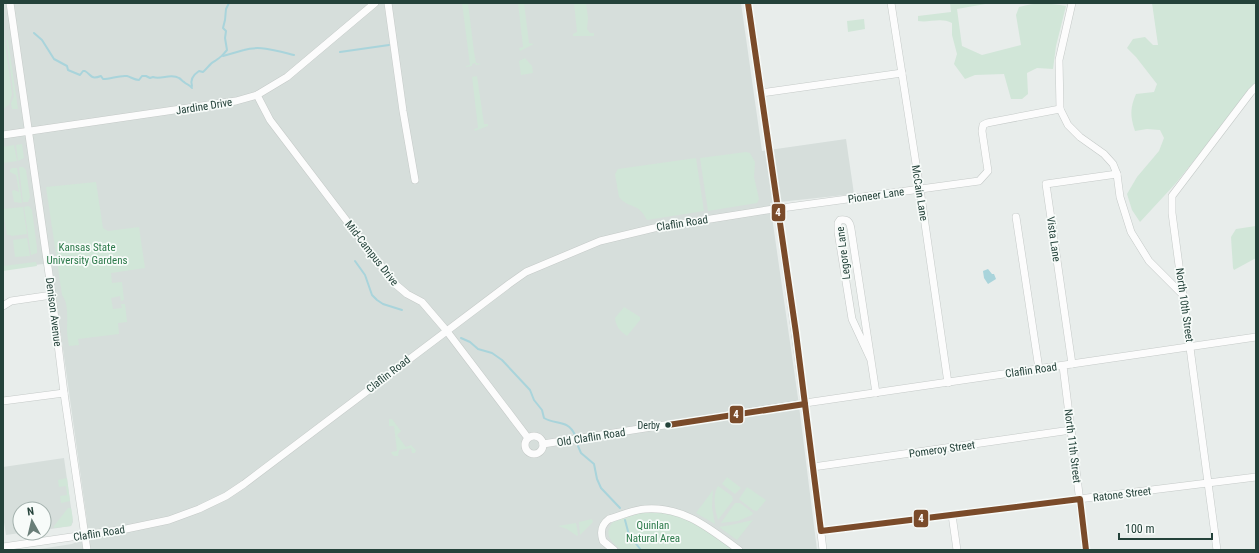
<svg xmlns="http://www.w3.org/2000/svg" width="1259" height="553" font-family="'Roboto Condensed',sans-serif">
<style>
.built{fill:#d6dedb}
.green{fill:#d1e6d8}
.water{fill:#a9d4db}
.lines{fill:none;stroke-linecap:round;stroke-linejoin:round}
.stream{stroke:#a9d4db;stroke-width:2}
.minor-casing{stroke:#c5cac8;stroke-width:8}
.minor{stroke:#fcfcfc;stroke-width:7}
.bus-1-casing{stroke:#f7fbf9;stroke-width:9}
.bus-1{stroke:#7a4b2a;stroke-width:6}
.bus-dot{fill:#24423a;stroke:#f7fbf9;stroke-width:1.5}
.labels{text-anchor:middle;stroke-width:3.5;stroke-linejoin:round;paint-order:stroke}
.bus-label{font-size:10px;fill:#24423a;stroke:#f7fbf9;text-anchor:end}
.street-label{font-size:11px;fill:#24423a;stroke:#f7fbf9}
.park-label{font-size:11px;fill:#2d7a4b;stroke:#f7fbf9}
.line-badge{stroke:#f7fbf9;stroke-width:1.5}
.badge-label{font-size:11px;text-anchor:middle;font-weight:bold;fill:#fff}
</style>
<rect width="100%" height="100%" fill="#e8edeb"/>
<g class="built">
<polygon points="3,3 741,3 762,151 846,139 854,194 770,203 798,398 817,550 33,550 72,544 79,541 85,535 87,529 87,521 51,263 3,269"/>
<polygon points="64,458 73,522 71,526 44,530 44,509 20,509 20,533 6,535 3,516 3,467"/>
</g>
<g class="green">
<polygon points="462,3 468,3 474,52 476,63 481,64 476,65 475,63 472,64 472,66 466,67 466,66 470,65"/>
<polygon points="518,3 524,3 529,43 534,44 520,51 519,48 523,47"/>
<polygon points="574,3 586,3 588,18 587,29 590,33 594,33 594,36 573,36 573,34 577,32"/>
<path d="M950,3H991L957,9L962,46L982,55L1021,45L1016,15L1019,7C1036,2 1050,3 1066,6L1056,46L1053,69L1037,68L1027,73L1028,94L1022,99H1011L1004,74L975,75L965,79L954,64L957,54L952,35V23C941,17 929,23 918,21V16L951,12Z"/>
<path d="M1152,3H1256V83L1176,183L1140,222L1132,210L1127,194L1137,177L1159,151L1164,138L1160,130L1147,129L1135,131C1130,116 1130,108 1136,94L1154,92L1157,84L1136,57L1127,48L1133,39L1145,37L1153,45H1158Z"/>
<polygon points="864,19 865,29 848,32 847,21"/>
<polygon points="3,29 12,94 9,105 7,106 4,109"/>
<polygon points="6,40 8,40 18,109 12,109 11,103 14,96"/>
<polygon points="525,58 532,66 533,73 521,75 519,61"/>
<polygon points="477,76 484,124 488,124 488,126 475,131 474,129 478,128 472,77"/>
<polygon points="22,144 24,158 18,161 16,145"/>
<polygon points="14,145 17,161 3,163 3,147"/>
<polygon points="746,152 750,153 755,162 754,177 759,199 757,203 708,211 700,158"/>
<path d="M696,158L704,211L647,220C637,201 630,210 619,197L615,174L618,169Z"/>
<polygon points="19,167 23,167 26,170 30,197 28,202 23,202"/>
<polygon points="12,168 17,168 22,203 14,202 12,191 14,190 19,192 16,175 10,172 10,170"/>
<path d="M96,182L103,228L108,231L139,227L145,268L111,273L112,283L122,282L124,300L121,301L120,296L111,298L113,309L122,308L121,304H125L127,322L118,323L119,334L78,339L79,345L69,346C68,341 67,335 67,330C67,319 69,304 62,295L46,187Z"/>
<polygon points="28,206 30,207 32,210 37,248 37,253 31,255 24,207"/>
<polygon points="23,207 27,234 11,236 11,235 7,235 4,218 3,218 3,209"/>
<polygon points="1256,226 1256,258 1234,270 1233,268 1231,237 1236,229"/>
<polygon points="27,238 30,256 15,257 13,240"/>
<polygon points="35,262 36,262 37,266 3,271 3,266"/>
<path d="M624,307L640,317V320L627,336C620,331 616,327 615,318Z"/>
<polygon points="389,419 392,419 401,431 397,435 406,447 411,445 416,450 415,453 412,453 411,448 399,450 398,456 394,456 392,454 391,452 397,451 394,426 389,426"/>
<polygon points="727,477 741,488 735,494 722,484"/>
<polygon points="67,478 70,501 61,503 60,496 67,495 66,486 59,487 58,480"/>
<path d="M718,486L732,496L733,500L718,520C715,511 712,495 718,486Z"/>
<polygon points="747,487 766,500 757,511 753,510 739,499"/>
<polygon points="713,490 712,507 715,524 696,513"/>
<polygon points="735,503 740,503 753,513 752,515 738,521 721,523"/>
<path d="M68,508H71C72,514 74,520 71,526L54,528V526Z"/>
<path d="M651,512C689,514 704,528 733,550H621C611,541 603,535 613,522L640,513Z"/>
<polygon points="592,519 593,522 580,535 579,522"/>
<polygon points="753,520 737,540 719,527 731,525"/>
<polygon points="576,523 578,535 577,536 567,529 558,526"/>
</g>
<polygon class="water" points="988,269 992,274 994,274 996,279 988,284 984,278 983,271"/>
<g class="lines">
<g class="stream">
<path d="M34,33L42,40L54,59L67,66L68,70L80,75L83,71H85C92,75 90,80 101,76L103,79C111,79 119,75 127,76C131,77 134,80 139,80L142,76H146L150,78L153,77C161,80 171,73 179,78C181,79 182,81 184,82C187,85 189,84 192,88"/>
<polyline points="340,52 389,45"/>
<path d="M223,56C230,54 237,52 244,50C260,45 278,51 294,55"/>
<path d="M192,86C190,80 193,75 199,71L203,72C207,69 210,63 215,61C222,56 222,56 227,50L225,38L226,31L223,28L225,20L226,9L229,3"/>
<polyline points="355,261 365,275 372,295 377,300 383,304 402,310"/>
<path d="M461,338L470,342L478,349L492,353L502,360L530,390L534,400L542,410L544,418C556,425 568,419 575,435"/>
<polyline points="578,446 581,453 594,464 597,479 601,488 620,508"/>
<polyline points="625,520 629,535 641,550"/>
</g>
<g class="minor-casing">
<g id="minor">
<polyline points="10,3 52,295 64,393 87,550"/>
<polyline points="388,3 403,111 415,180"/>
<path d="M748,3C775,185 801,367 823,550"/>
<polyline points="891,3 921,196 948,383"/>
<polyline points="1072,3 1059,60 1060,109 1068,125 1080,137 1104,154 1113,164 1117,174 1120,197 1131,232 1149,261 1183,295"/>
<polyline points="761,93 902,73"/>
<polyline points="257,95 270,120 394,283 407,294 422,302 446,330 528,438"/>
<polyline points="3,135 236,101 257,95 287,77 375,3"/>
<polyline points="1016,217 1039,369"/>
<polyline points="3,306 11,301 52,295"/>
<path d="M871,360L852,319L838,232V223L840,220C848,219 850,222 851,229L876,393"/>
<polyline points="1072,364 1046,184 1117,174"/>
<polyline points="1063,366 1086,550"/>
<polyline points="3,401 64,393"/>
<circle cx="534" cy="445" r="9"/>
<polyline points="543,444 812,402 1256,337"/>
<polyline points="813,467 1071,430"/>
<polyline points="952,515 957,550"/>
<polyline points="821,531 1256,477"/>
<polyline points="3,547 126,529 169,520 199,509 226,496 244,484 509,284 526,272 600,241 654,228 767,210 979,181 988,171 982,131 983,125 987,123 1060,109"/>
<path d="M614,550L603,541C600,532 601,525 609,519C620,516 632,510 645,509C684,506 710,529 739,550"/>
<polyline points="1217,550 1172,213 1172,196 1251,92 1256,87"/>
</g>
</g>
<use href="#minor" class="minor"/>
<g class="bus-1-casing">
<g id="bus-1">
<polyline points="748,3 796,333 821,531 1080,499 1086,550"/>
<polyline points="668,425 805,404"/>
</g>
</g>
<use href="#bus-1" class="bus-1"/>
</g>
<circle class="bus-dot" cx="668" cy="425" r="3.5"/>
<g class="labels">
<g class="bus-label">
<text x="660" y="429">Derby</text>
</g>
<g class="street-label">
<text transform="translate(204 106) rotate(-9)" y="4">Jardine Drive</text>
<text transform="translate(920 193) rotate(81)" y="4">McCain Lane</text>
<text transform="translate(876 195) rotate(-8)" y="4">Pioneer Lane</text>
<text transform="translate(682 223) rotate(-9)" y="4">Claflin Road</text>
<text transform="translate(1054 239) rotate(82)" y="4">Vista Lane</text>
<text transform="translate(372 253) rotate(52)" y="4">Mid-Campus Drive</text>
<text transform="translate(843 253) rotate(-97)" y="4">Legore Lane</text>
<text transform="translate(1185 305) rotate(82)" y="4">North 10th Street</text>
<text transform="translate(54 312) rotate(83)" y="4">Denison Avenue</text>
<text transform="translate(1031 370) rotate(-8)" y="4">Claflin Road</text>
<text transform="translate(388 374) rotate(-38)" y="4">Claflin Road</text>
<text transform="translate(591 437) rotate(-9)" y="4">Old Claflin Road</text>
<text transform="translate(1073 446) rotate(83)" y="4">North 11th Street</text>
<text transform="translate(942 449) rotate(-8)" y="4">Pomeroy Street</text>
<text transform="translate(1122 494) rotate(-7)" y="4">Ratone Street</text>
<text transform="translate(99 533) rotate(-9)" y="4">Claflin Road</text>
</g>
<g class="park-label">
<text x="87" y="251">Kansas State<tspan x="87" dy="13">University Gardens</tspan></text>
<text x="653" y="529">Quinlan<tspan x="653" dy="13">Natural Area</tspan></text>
</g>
</g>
<g class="line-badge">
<rect x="771" y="203" width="15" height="19" rx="4" fill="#7a4b2a"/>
<rect x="729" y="405" width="15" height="19" rx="4" fill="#7a4b2a"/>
<rect x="913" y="509" width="16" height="19" rx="4" fill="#7a4b2a"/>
</g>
<g class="badge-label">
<text x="778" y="216">4</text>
<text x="736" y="418">4</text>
<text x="921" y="522">4</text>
</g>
<rect width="1259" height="553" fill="none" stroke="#24423a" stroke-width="8"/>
<g transform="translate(32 521) rotate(352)"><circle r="19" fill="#f7fbf9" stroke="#a3b1ad"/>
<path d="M0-3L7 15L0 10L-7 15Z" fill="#697e78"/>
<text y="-6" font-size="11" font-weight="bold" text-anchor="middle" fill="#24423a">N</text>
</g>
<path d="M1119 533v6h93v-6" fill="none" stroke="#24423a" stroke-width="2"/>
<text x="1125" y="533" font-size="12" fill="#24423a" stroke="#f7fbf9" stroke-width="3" paint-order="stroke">100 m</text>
</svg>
